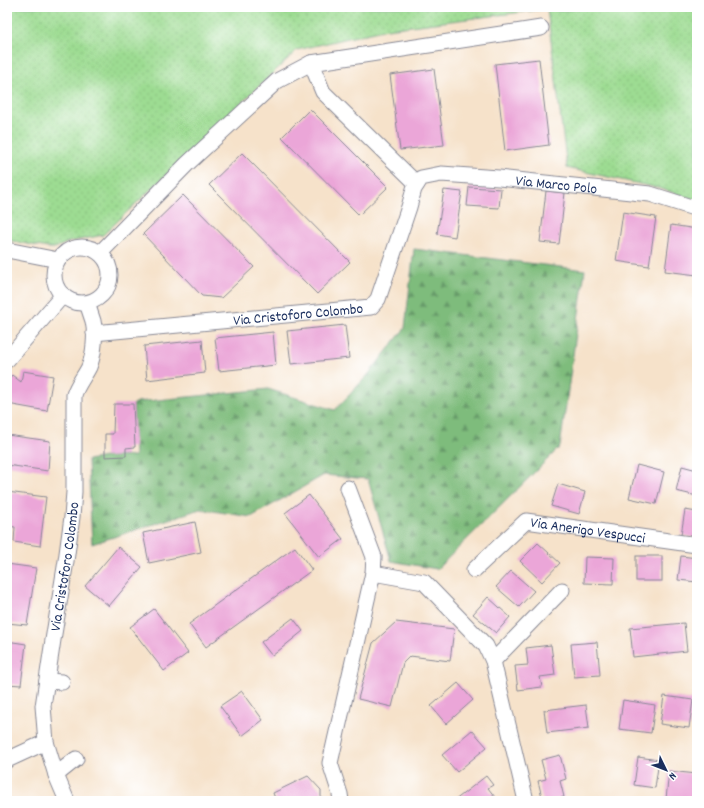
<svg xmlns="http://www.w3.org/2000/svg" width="704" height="808" font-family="Dekko,sans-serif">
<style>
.grass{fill:url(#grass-dots);stroke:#5c8678}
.forest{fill:url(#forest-firs);stroke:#4c766d}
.building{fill:#eba6d8}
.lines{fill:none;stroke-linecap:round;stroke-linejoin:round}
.minor-casing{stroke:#888894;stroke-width:17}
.minor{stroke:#fff;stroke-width:15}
.labels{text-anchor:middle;stroke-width:3;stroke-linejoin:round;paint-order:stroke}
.street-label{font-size:15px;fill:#1b2f5e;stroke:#fff}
</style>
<defs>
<pattern id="grass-dots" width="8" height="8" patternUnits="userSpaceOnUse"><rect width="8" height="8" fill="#9ddc92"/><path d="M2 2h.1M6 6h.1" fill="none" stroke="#87bd80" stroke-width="1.8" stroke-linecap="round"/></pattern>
<pattern id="forest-firs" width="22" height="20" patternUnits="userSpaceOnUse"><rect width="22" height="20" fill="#7ebc7c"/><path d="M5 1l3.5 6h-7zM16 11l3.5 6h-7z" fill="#669969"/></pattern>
</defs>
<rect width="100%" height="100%" fill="#fff"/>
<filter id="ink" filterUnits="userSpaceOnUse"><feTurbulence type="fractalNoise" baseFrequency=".025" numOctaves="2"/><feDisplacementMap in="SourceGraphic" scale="8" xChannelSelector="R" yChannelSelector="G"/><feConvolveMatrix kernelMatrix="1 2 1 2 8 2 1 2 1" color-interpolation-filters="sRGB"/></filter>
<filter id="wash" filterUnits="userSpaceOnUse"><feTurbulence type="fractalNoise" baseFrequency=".012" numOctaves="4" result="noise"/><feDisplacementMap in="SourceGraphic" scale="16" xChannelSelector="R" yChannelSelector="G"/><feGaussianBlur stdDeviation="0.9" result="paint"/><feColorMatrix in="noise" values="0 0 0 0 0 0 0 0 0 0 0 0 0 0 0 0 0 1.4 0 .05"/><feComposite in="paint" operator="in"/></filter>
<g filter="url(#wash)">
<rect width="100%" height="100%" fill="#f6e2ca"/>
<polygon class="grass" points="7,7 556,7 557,11 600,7 697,7 697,200 658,188 567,168 547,9 387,29 297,50 103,235 69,242 55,248 48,248 7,240"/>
<polygon class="forest" points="414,249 585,270 560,447 437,569 391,561 368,479 324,475 251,517 200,509 92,544 88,460 105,457 135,456 133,404 137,402 268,389 335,410 367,376 405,328"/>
<g id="blocks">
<g class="building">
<polygon points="539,59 549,145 505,151 495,64"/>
<polygon points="434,69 444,145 400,150 390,75"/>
<polygon points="310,109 388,187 359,215 282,137"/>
<polygon points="242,153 350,262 317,294 209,185"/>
<polygon points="469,187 501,189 499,208 467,206"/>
<polygon points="444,190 462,192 455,237 437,234"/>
<polygon points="546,191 565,193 559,244 540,242"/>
<polygon points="183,195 254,267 221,298 202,296 143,234"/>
<polygon points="623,212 656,217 649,266 616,261"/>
<polygon points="671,225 697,229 697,275 665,271"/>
<polygon points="345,325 349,358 291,364 287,331"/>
<polygon points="273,332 276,365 219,371 215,338"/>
<polygon points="202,340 205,373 147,380 144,346"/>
<polygon points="23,371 53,376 47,411 13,405 7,399 7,381 12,375 21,382"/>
<polygon points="114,404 133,404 135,447 126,448 126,456 105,457 105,434 113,434"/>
<polygon points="7,435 50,441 48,471 7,465"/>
<polygon points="637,465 664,472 656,504 629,498"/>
<polygon points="682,466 697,470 697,496 676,491"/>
<polygon points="558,484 585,492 579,514 551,506"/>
<polygon points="7,492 46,497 40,546 14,542 15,527 7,526"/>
<polygon points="309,495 343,539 319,557 285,513"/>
<polygon points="685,510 697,512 697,538 681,535"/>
<polygon points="195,522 201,552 149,563 143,533"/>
<polygon points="538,543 560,563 542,582 520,561"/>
<polygon points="118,547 142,567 109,606 85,586"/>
<polygon points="295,547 312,570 206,647 189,624"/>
<rect x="636" y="556" width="26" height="25"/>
<polygon points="681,556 697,558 697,582 678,580"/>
<polygon points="585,557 614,558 613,584 584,583"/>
<polygon points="7,564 36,568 27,625 7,623"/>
<polygon points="511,571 534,591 519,607 496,587"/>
<polygon points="488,597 510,617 496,633 473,614"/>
<polygon points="154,609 188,653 164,671 130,627"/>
<polygon points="293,618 303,631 272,656 261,642"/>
<polygon points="396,622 454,629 450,661 410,656 403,663 392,707 358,699 373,643"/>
<polygon points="684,623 687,651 633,657 630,628"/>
<polygon points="7,641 26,644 21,685 7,684"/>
<polygon points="597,642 600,675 574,677 571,644"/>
<polygon points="551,645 555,675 540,677 542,687 518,690 515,666 528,665 526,648"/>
<polygon points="458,683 473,700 446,724 431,706"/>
<polygon points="242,691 263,720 242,736 220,706"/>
<polygon points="664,696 693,700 689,728 660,724"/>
<polygon points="623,700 655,705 651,733 619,729"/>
<polygon points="586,705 589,728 547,733 544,710"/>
<polygon points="472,730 487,747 457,772 442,755"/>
<polygon points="560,755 566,779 560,781 564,797 550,801 543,801 538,781 546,779 541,760"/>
<polygon points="638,757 659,760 655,788 634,785"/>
<polygon points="669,771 697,774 697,801 684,801 666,799"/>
<polygon points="308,776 321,790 321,801 276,801 273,793"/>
<polygon points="486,776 493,785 488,788 495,797 490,801 454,801"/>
</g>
</g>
</g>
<g filter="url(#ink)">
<use href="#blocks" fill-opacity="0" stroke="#888894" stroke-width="1"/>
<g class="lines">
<g class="minor-casing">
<g id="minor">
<polyline points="311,63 323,92 417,184"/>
<circle cx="82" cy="275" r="28"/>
<polyline points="7,250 58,260"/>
<polyline points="100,253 187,164 277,81 311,63 541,28"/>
<path id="s1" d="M94,333L371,307L378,299L409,207L414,189L421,178L441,174L499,178L650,194L697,209"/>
<polyline points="7,360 63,295"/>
<polyline points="348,488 374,557 373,573"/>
<path id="s2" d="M474,570L526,521L697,545"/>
<polyline points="493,661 562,590"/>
<polyline points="47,681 62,682"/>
<polyline points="7,760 46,742"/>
<polyline points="56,775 76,759"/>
<path id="s3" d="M67,801L56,775L46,742L43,706L53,640L66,561L72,517L74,492V395C77,385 84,377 89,367C94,355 96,334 93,321C91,315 89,309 87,303"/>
<polyline points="341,801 340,794 330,763 373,573 424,582 486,646 493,661 526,801"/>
</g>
</g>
<use href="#minor" class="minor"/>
</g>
</g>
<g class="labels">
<g class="street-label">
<text dy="5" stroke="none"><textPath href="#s1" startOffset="554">Via Marco Polo</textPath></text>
<text dy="5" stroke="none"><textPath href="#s1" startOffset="205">Via Cristoforo Colombo</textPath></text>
<text dy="5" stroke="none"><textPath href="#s2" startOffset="134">Via Anerigo Vespucci</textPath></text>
<text dy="5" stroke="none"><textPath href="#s3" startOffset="240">Via Cristoforo Colombo</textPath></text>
</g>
</g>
<rect width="704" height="808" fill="none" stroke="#fff" stroke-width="24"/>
<g transform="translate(666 770) rotate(133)" stroke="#ffffff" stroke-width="3" paint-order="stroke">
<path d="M0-3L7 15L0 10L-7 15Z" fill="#1b2f5e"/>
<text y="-6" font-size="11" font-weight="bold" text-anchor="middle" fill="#1b2f5e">N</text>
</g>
</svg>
